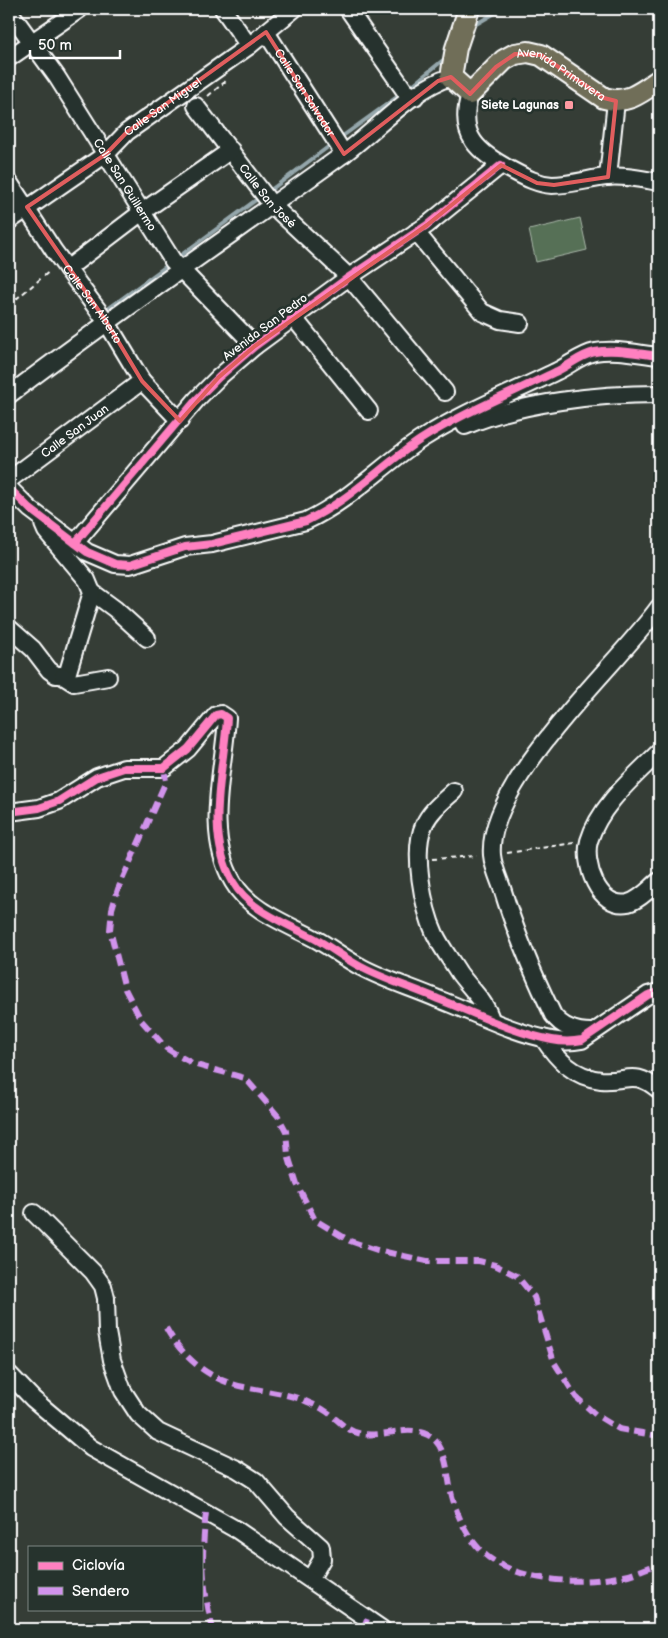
<svg xmlns="http://www.w3.org/2000/svg" width="668" height="1638" font-family="'Balsamiq Sans',sans-serif">
<style>
.green{fill:#567056;stroke:#aab8aa}
.lines{fill:none;stroke-linecap:round;stroke-linejoin:round}
.stream{stroke:#95a7ac;stroke-width:4}
.minor-casing{stroke:#fff;stroke-width:20}
.major-casing{stroke:#fff;stroke-width:24}
.path{stroke:#fff;stroke-width:2;stroke-dasharray:5 4;stroke-linecap:butt}
.minor{stroke:#26332d;stroke-width:16}
.major{stroke:#706e59;stroke-width:20}
.quiet{stroke:#d193ec;stroke-width:6;stroke-dasharray:12 6;stroke-linecap:butt}
.cycleway-casing{stroke:#26332d;stroke-width:11}
.cycleway{stroke:#ff80c0;stroke-width:8}
.marked{fill:none;stroke:#e05e5e;stroke-width:4;stroke-linejoin:round}
.poi-dot{fill:#ff9aa2;stroke:#26332d;stroke-width:2}
.labels{text-anchor:middle;stroke-width:5;stroke-linejoin:round;paint-order:stroke}
.street-label{font-size:12px;fill:#fff;stroke:#26332d}
.poi-label{font-size:12px;font-weight:bold;fill:#fff;stroke:#26332d;text-anchor:end}
</style>
<rect width="100%" height="100%" fill="#353d36"/>
<filter id="ink" filterUnits="userSpaceOnUse"><feTurbulence type="fractalNoise" baseFrequency=".02" numOctaves="2"/><feDisplacementMap in="SourceGraphic" scale="10" xChannelSelector="R" yChannelSelector="G"/><feConvolveMatrix kernelMatrix="1 2 1 2 8 2 1 2 1" color-interpolation-filters="sRGB"/></filter>
<g filter="url(#ink)">
<polygon class="green" points="580,218 587,250 536,262 529,230"/>
<g class="lines">
<g class="stream">
<polyline points="471,27 502,9"/>
<polyline points="409,88 448,56"/>
<polyline points="340,138 401,94"/>
<polyline points="268,192 332,144"/>
<polyline points="177,258 260,197"/>
<polyline points="105,311 169,264"/>
</g>
<g class="minor-casing">
<g id="minor">
<polyline points="223,9 249,46"/>
<polyline points="348,9 405,91 415,97"/>
<path id="s1" d="M9,11L57,77L173,261L255,346"/>
<path id="s2" d="M266,32L344,154"/>
<polyline points="9,58 80,9"/>
<path d="M470,94C457,136 478,153 513,171C526,178 538,184 552,185C569,185 589,179 606,177C624,175 641,179 659,182"/>
<path id="s3" d="M196,106L272,205L349,277L445,392"/>
<polyline points="608,177 616,101"/>
<path id="s4" d="M9,182L54,251L106,321L142,381L180,421"/>
<path id="s5" d="M9,221L106,154L127,132L249,46L294,9"/>
<polyline points="416,232 482,312 500,320 520,323"/>
<polyline points="67,269 142,212 231,150"/>
<polyline points="294,318 369,411"/>
<path d="M9,395C118,312 230,236 341,156C375,132 412,88 451,77"/>
<path d="M465,426C522,402 598,394 659,394"/>
<path id="s6" d="M9,480L142,381"/>
<path d="M9,488L30,509L87,552L115,564L130,565L185,547L212,544L306,521C349,501 381,466 420,440C462,413 510,394 555,372C569,366 580,355 595,352C615,348 639,354 659,356"/>
<polyline points="75,543 197,399 219,377 255,346 349,277 427,225 501,165"/>
<polyline points="92,592 115,609 147,638"/>
<polyline points="9,628 33,649 49,670 56,675 67,675 92,592 87,580 46,531 43,524"/>
<polyline points="63,676 74,683 108,677"/>
<path d="M659,752C634,777 600,805 589,841C583,863 598,909 628,903C640,900 650,888 659,881"/>
<path d="M454,791C443,801 430,811 424,825C412,851 423,908 435,934C441,947 451,960 459,973C469,987 487,1003 491,1020"/>
<path d="M9,812L39,808L59,801L97,777L124,768H164L188,749L216,715L221,714L227,718C224,771 204,832 233,882C250,912 291,925 319,941C333,949 347,960 361,967C385,980 413,988 438,999C475,1013 513,1033 552,1040C562,1042 572,1042 582,1040L648,995L659,992"/>
<path d="M591,1032C575,1032 562,1027 553,1015C533,974 515,931 502,888C498,877 493,866 492,855C486,782 616,667 659,607"/>
<path d="M543,1038C557,1059 573,1077 601,1080C629,1082 633,1069 659,1090"/>
<polyline points="34,1213 93,1272 103,1286 106,1298 107,1332 112,1360 123,1391 138,1414 158,1432 237,1469 256,1481 287,1517 321,1547 322,1559 311,1578"/>
<polyline points="9,1374 33,1399 91,1448 237,1530 382,1629"/>
</g>
</g>
<g class="major-casing">
<g id="major">
<path id="s7" d="M469,9L456,48L451,77L470,94L504,60L515,54L528,52L541,55L604,98C627,105 642,92 659,80"/>
</g>
</g>
<g class="path">
<polyline points="208,96 227,80"/>
<polyline points="9,305 50,271"/>
<polyline points="507,853 574,843"/>
<polyline points="432,859 477,856"/>
</g>
<use href="#minor" class="minor"/>
<use href="#major" class="major"/>
<g class="quiet">
<polyline points="164,768 166,781 118,889 112,909 110,930 125,989 141,1020 166,1048 177,1055 196,1065 245,1078 278,1116 286,1131 288,1155 297,1184 315,1220 350,1241 377,1250 427,1261 479,1261 495,1265 517,1276 534,1297 554,1362 576,1397 596,1415 619,1429 659,1436"/>
<path d="M166,1328C183,1358 209,1380 244,1387C264,1391 284,1393 303,1400C310,1403 318,1406 324,1410C336,1417 343,1429 358,1433C381,1439 406,1424 428,1435C448,1445 447,1477 452,1496C459,1523 475,1553 501,1565C537,1583 584,1584 623,1576C635,1574 647,1567 659,1565"/>
<path d="M206,1513C201,1556 202,1587 213,1629"/>
<polyline points="363,1629 367,1619"/>
</g>
<g class="cycleway-casing">
<g id="cycleway">
<path d="M9,488L30,509L87,552L115,564L130,565L185,547L212,544L306,521C349,501 381,466 420,440C462,413 510,394 555,372C569,366 580,355 595,352C615,348 639,354 659,356"/>
<polyline points="75,543 197,399 219,377 255,346 349,277 427,225 501,165"/>
<path d="M9,812L39,808L59,801L97,777L124,768H164L188,749L216,715L221,714L227,718C224,771 204,832 233,882C250,912 291,925 319,941C333,949 347,960 361,967C385,980 413,988 438,999C475,1013 513,1033 552,1040C562,1042 572,1042 582,1040L648,995L659,992"/>
</g>
</g>
<use href="#cycleway" class="cycleway"/>
</g>
</g>
<path class="marked" d="M266,32L344,154L438,81L451,77L470,94L496,67L515,54L541,55L604,98L616,101L608,177L554,185L537,183L501,165L427,225L255,346L219,377L180,421L142,381L106,321L27,207L106,154L127,132Z"/>
<rect class="poi-dot" x="564" y="100" width="10" height="10" rx="2.5"/>
<g class="labels">
<g class="street-label">
<text dy="4" stroke="none"><textPath href="#s7" startOffset="209">Avenida Primavera</textPath></text>
<text dy="4" stroke="none"><textPath href="#s2" startOffset="72">Calle San Salvador</textPath></text>
<text dy="4" stroke="none"><textPath href="#s5" startOffset="192">Calle San Miguel</textPath></text>
<text dy="4" stroke="none"><textPath href="#s1" startOffset="209">Calle San Guillermo</textPath></text>
<text dy="4" stroke="none"><textPath href="#s3" startOffset="115">Calle San José</textPath></text>
<text dy="4" stroke="none"><textPath href="#s4" startOffset="148">Calle San Alberto</textPath></text>
<text transform="translate(265 327) rotate(-37)" y="4">Avenida San Pedro</text>
<text dy="4" stroke="none"><textPath href="#s6" startOffset="82">Calle San Juan</textPath></text>
</g>
<g class="poi-label">
<text x="559" y="109">Siete Lagunas</text>
</g>
</g>
<rect width="668" height="1638" fill="none" stroke="#26332d" stroke-width="30"/>
<rect x="15" y="15" width="638" height="1608" fill="none" stroke="#fff" stroke-width="2" filter="url(#ink)"/>
<rect x="28" y="1546" width="175" height="65" fill="#26332d" stroke="#7d8581"/>
<rect x="38" y="1562" width="25" height="8" fill="#ff80c0" stroke="#7d8581"/>
<text x="72" y="1570" font-size="15" fill="#ffffff">Ciclovía</text>
<rect x="38" y="1587" width="25" height="8" fill="#d193ec" stroke="#7d8581"/>
<text x="72" y="1596" font-size="15" fill="#ffffff">Sendero</text>
<path d="M30 50v8h90v-8" fill="none" stroke="#ffffff" stroke-width="2.5"/>
<text x="38" y="50" font-size="15" fill="#ffffff" stroke="#26332d" stroke-width="4" paint-order="stroke">50 m</text>
</svg>
